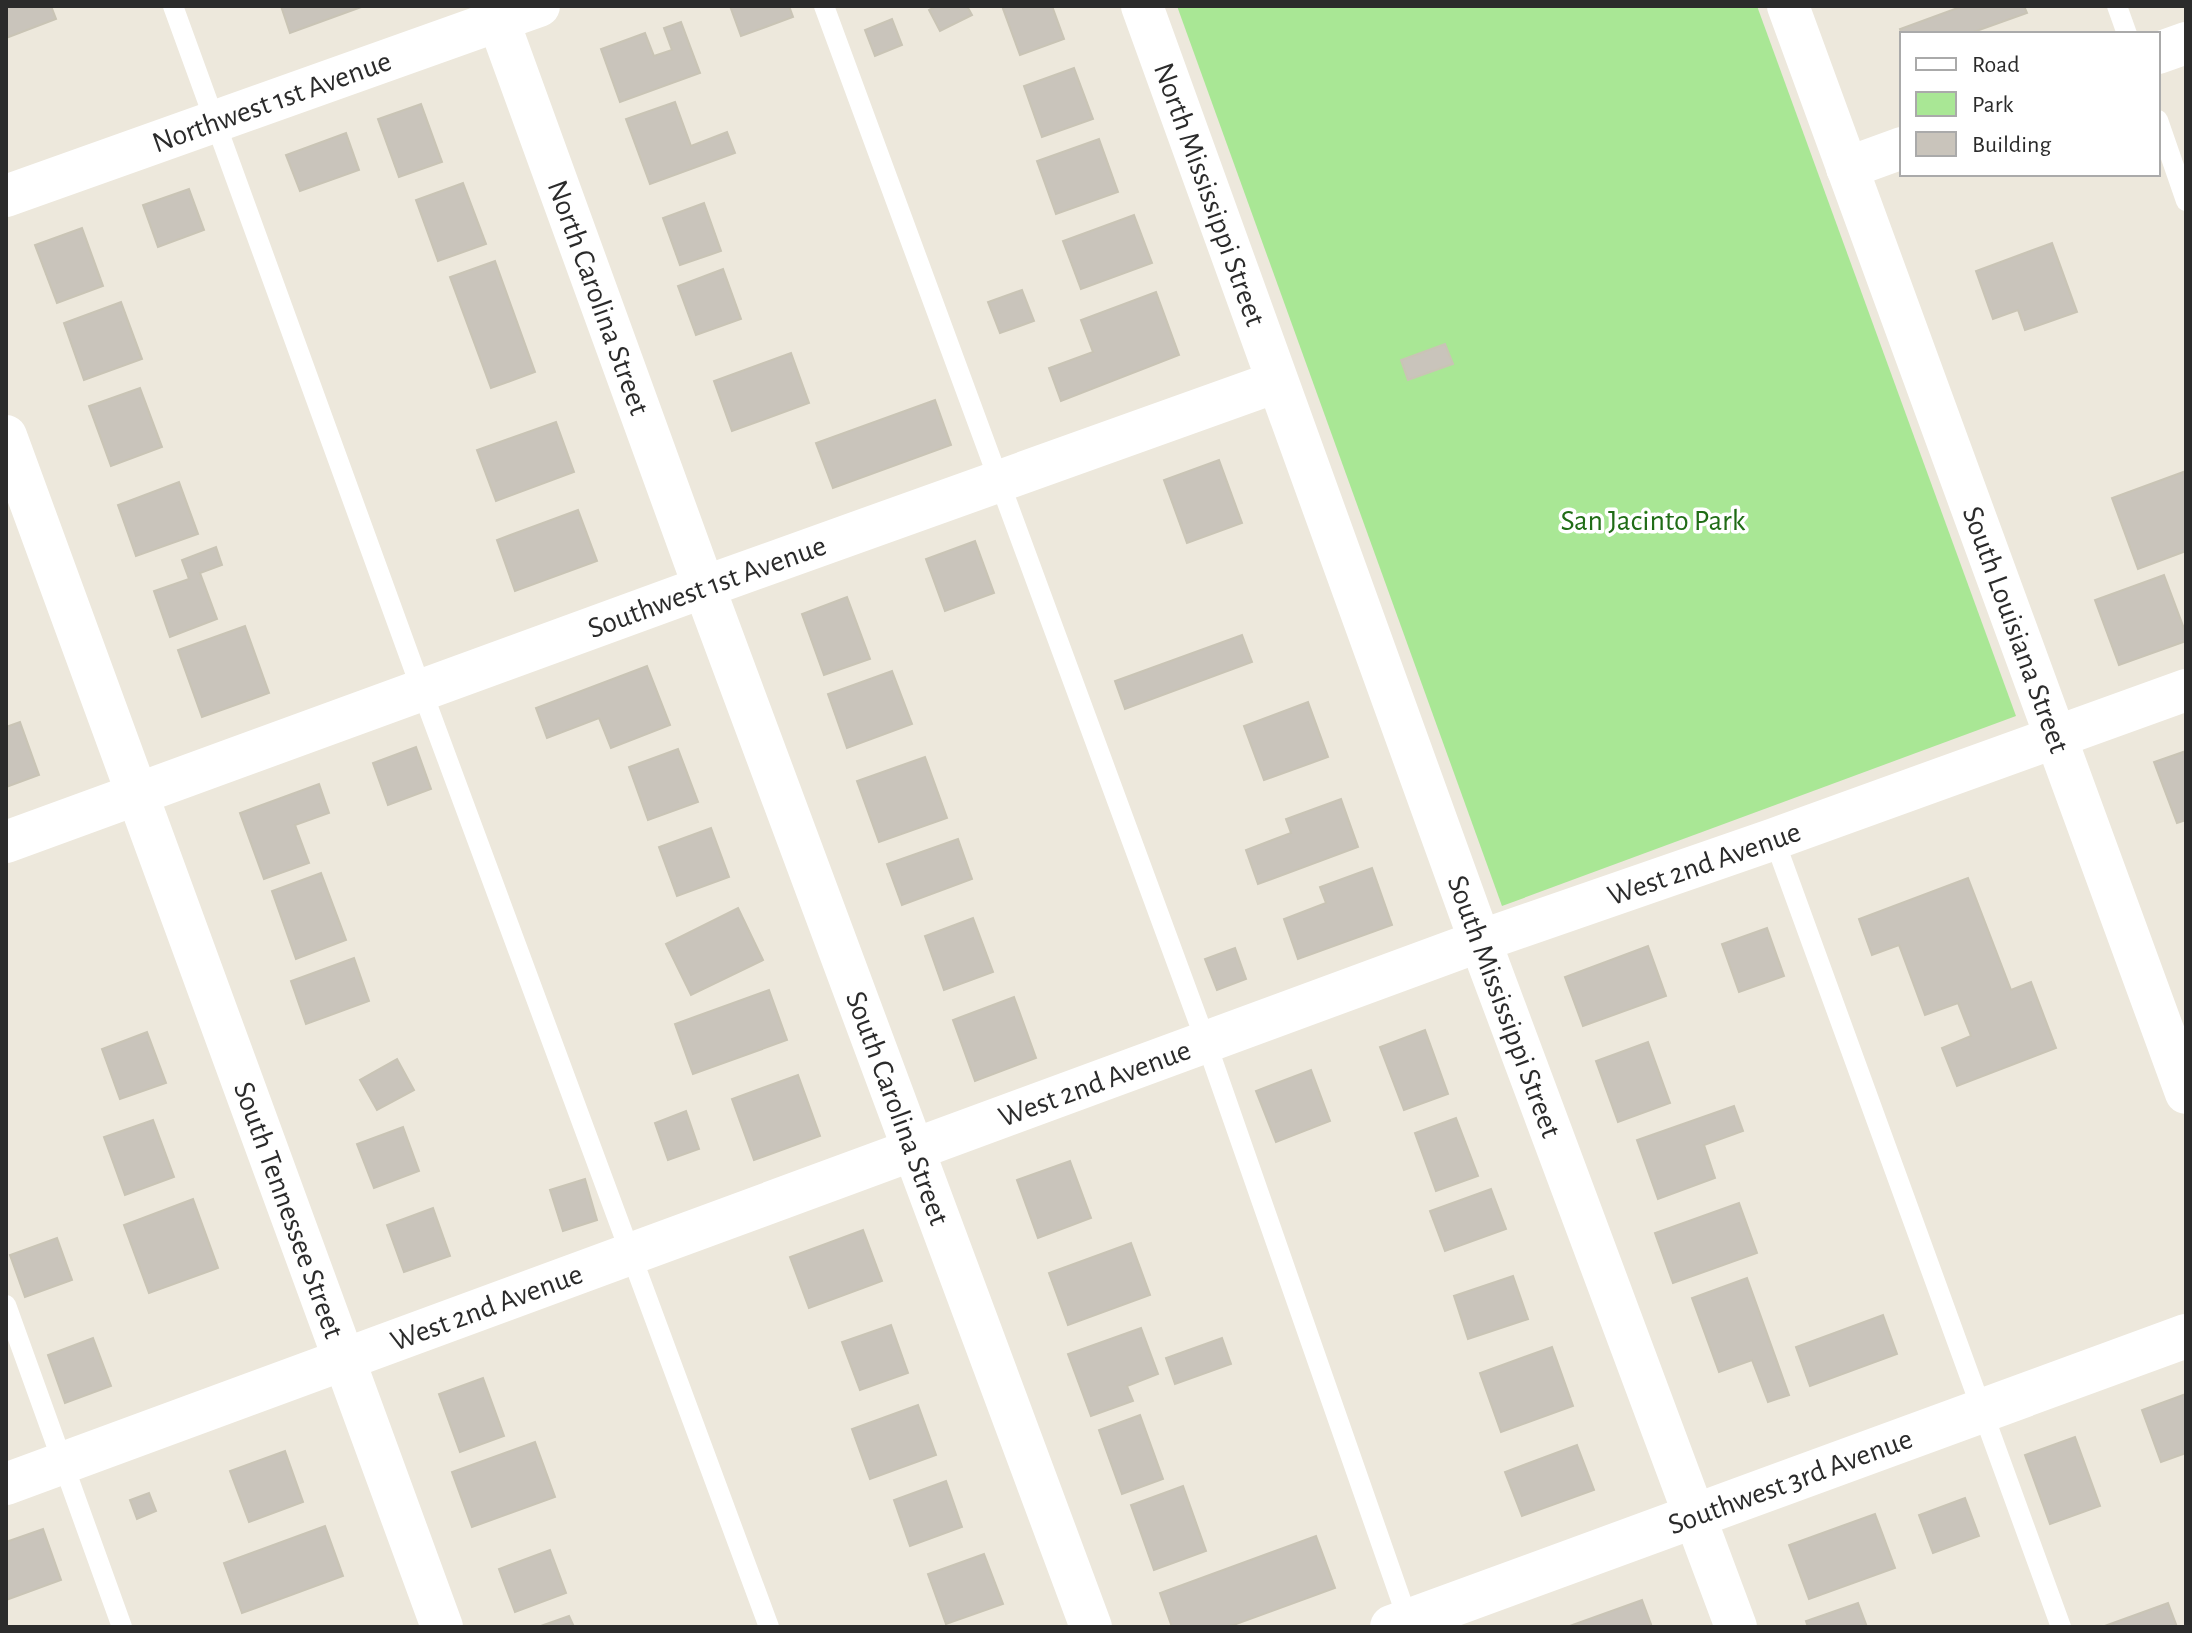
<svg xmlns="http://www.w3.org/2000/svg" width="2192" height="1633" font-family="'Alegreya Sans',sans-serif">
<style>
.park{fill:#a9e795}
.building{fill:#c9c4bb;stroke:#c9c4b5;stroke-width:2}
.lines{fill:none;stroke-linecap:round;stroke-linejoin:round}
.lane{stroke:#fff;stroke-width:20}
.street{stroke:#fff;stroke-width:42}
.secondary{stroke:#fff;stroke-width:44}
.labels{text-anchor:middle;stroke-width:7;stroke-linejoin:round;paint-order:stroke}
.street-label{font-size:30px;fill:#2b2b2b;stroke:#fff}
.park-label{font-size:30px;fill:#206c16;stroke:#fff}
</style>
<rect width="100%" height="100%" fill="#ede8dc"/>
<polygon class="park" points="1177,6 1757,6 2016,716 1502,906"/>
<g class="building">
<polygon points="6,6 51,6 56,19 6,38"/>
<polygon points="281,6 364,6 290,33"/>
<polygon points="730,6 789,6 793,17 741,36"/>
<polygon points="937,6 967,6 972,15 940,31 929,10"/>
<polygon points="1002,6 1052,6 1064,39 1020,55"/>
<polygon points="1963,6 2024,6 2027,13 1968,34 1902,35 1900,29"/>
<polygon points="892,19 902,45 875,56 865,30"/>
<polygon points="681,22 700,73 620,102 601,49 645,33 654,56 672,50 664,28"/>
<polygon points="1074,68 1093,119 1042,137 1024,86"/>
<polygon points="675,102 691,146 727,132 735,153 650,184 626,119"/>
<polygon points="421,104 442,162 399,177 378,119"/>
<polygon points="346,133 359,170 300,191 286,155"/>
<polygon points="1099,139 1118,192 1056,214 1037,161"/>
<polygon points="463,183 486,244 438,261 416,200"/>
<polygon points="189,189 204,230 158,247 143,205"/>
<polygon points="704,203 721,251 680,265 663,218"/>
<polygon points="1134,215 1152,263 1081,289 1063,241"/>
<polygon points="82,228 103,286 57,303 35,245"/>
<polygon points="2052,243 2077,312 2025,330 2018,310 1993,319 1976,271"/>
<polygon points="495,261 535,372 491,388 450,277"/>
<polygon points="723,269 741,319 696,335 678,286"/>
<polygon points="1022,290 1034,321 1000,333 988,302"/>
<polygon points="1156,292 1179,355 1061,401 1049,368 1093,352 1081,320"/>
<polygon points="121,302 142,359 84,380 64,323"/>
<polygon points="1445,344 1453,364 1408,380 1401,360"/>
<polygon points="791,353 809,403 732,431 714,381"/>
<polygon points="140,388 162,447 111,466 89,406"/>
<polygon points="935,400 951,445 833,488 816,443"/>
<polygon points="556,422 574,472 496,501 477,450"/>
<polygon points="1219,460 1242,523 1187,543 1164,480"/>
<polygon points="2186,471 2186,551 2138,569 2112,498"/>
<polygon points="179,482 198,534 136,556 118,505"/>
<polygon points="578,510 597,561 515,591 497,540"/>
<polygon points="975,541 994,593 945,611 926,559"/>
<polygon points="216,547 222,565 200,573 217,619 170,637 154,591 189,579 182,560"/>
<polygon points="2164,575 2186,634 2186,641 2119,665 2095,600"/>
<polygon points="847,597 870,659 824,675 802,614"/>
<polygon points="245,626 269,693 202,717 178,650"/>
<polygon points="1242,635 1252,662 1125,709 1115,681"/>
<polygon points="647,666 670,725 611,748 599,718 547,738 536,708"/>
<polygon points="892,671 912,724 847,748 828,694"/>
<polygon points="1308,702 1328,757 1264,780 1244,726"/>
<polygon points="20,722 39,775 6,787 6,727"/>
<polygon points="416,747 431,789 388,805 373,763"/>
<polygon points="678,749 698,802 648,820 629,767"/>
<polygon points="2186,751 2186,820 2177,823 2154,762"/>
<polygon points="925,757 947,818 879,842 857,781"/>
<polygon points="319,784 329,813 295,825 309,863 264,879 240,813"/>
<polygon points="1341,799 1358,847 1258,884 1246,850 1291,833 1286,819"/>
<polygon points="711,828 729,877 677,896 659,847"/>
<polygon points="958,839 972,879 902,905 887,864"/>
<polygon points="1372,868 1392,925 1298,959 1284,919 1326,903 1320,887"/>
<polygon points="321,873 346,940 296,959 272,891"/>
<polygon points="1968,878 2011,990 2031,982 2056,1048 1957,1086 1942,1048 1971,1036 1958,1003 1925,1015 1899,945 1872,955 1859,919"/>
<polygon points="738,908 763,960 691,995 666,944"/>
<polygon points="973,918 993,972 944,990 925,936"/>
<polygon points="1767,928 1784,976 1739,992 1722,944"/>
<polygon points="1648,946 1666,996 1583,1026 1565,977"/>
<polygon points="1235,948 1246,979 1217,990 1205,959"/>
<polygon points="354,958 369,1001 306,1024 291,981"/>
<polygon points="769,990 787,1040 693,1074 675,1024"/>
<polygon points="1014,997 1036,1058 975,1081 953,1020"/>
<polygon points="1425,1030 1448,1094 1404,1110 1380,1047"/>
<polygon points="147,1032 166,1083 120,1099 102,1049"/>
<polygon points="1648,1042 1670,1103 1618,1122 1596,1061"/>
<polygon points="397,1059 414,1090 377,1110 360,1080"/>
<polygon points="1311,1070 1330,1121 1276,1142 1256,1091"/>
<polygon points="798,1075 820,1136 754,1160 732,1099"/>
<polygon points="1734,1106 1743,1131 1704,1145 1715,1178 1658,1199 1637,1140"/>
<polygon points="686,1111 699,1149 668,1160 655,1123"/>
<polygon points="1456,1118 1478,1176 1436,1191 1415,1133"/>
<polygon points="153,1120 174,1177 125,1195 104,1137"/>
<polygon points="403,1127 419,1171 374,1188 357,1144"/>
<polygon points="1070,1161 1091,1218 1038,1238 1017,1180"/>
<polygon points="585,1179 597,1220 563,1231 550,1190"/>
<polygon points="1491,1189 1506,1229 1445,1251 1430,1211"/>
<polygon points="193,1199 218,1268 149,1293 124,1225"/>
<polygon points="1739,1203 1757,1253 1673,1283 1655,1233"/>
<polygon points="433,1208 450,1256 404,1272 387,1225"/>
<polygon points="863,1230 882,1281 809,1308 790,1257"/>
<polygon points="57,1238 72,1280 25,1297 10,1255"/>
<polygon points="1131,1243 1150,1295 1068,1325 1049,1273"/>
<polygon points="1513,1276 1528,1319 1468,1339 1454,1296"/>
<polygon points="1747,1278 1789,1395 1768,1402 1752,1360 1719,1372 1692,1298"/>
<polygon points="1883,1315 1897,1354 1810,1386 1796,1347"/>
<polygon points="891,1325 908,1373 860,1390 842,1342"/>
<polygon points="1141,1328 1158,1374 1127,1386 1133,1401 1091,1416 1068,1354"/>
<polygon points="93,1338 111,1386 65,1403 48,1355"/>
<polygon points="1222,1338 1231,1364 1175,1384 1166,1358"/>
<polygon points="1552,1347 1573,1406 1501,1432 1480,1373"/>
<polygon points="483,1378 504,1436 460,1452 439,1394"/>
<polygon points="2186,1394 2186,1453 2161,1462 2142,1410"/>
<polygon points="918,1405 936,1455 870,1479 852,1429"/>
<polygon points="1140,1415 1163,1479 1122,1494 1099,1430"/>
<polygon points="2075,1437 2100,1506 2050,1524 2025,1455"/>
<polygon points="535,1442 555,1497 472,1527 452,1472"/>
<polygon points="1577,1445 1594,1490 1522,1516 1505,1472"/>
<polygon points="285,1451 303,1502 249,1522 230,1471"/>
<polygon points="946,1481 962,1527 910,1546 894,1500"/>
<polygon points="1183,1486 1206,1551 1154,1570 1131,1505"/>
<polygon points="149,1493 156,1511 137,1519 130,1500"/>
<polygon points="1965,1498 1979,1536 1933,1553 1919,1515"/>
<polygon points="1875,1514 1895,1568 1809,1599 1789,1545"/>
<polygon points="325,1526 343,1576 242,1613 224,1563"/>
<polygon points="43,1529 61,1580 6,1600 6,1542"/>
<polygon points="1316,1536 1335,1588 1228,1627 1172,1627 1160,1593"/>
<polygon points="550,1550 566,1593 515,1612 499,1569"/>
<polygon points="984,1554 1003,1604 946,1624 928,1574"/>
<polygon points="1642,1600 1652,1627 1567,1627"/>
<polygon points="1858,1603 1867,1627 1808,1627 1806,1621"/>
<polygon points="2168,1603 2177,1627 2102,1627"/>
<polygon points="569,1616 574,1627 538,1627"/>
</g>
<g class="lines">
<g class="lane">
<polyline points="173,6 422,691 769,1627"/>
<polyline points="824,6 1206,1042 1409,1623"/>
<polyline points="2117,6 2127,34"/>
<polyline points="2158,120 2186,201"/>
<polyline points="1774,839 2061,1627"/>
<polyline points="6,1305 122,1627"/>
</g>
<g class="street">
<path id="s1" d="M493,6L704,587L1091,1627"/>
<path id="s2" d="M1142,6L1480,941L1736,1627"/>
<path id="s3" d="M1788,6L2186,1093"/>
<polyline points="2158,53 2186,43"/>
<polyline points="1847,168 1902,148"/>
<path id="s4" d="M6,196L539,6"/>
<path id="s5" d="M6,436L442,1627"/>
<path id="s6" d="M6,842L704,587L1276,382"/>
<path id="s7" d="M6,1484L1480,941L1774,839L2186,690"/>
</g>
<path class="secondary" id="s8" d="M1392,1627L2186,1336"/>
</g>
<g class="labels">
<g class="street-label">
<text dy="10" stroke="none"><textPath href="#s4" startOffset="282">Northwest 1st Avenue</textPath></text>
<text dy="10" stroke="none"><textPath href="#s2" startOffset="200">North Mississippi Street</textPath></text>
<text dy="10" stroke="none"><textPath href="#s1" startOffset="310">North Carolina Street</textPath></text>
<text dy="10" stroke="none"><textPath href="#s6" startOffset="746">Southwest 1st Avenue</textPath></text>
<text dy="10" stroke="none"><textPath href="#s3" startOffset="664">South Louisiana Street</textPath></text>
<text dy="10" stroke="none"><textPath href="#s7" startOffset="1808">West 2nd Avenue</textPath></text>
<text dy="10" stroke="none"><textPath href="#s2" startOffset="1064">South Mississippi Street</textPath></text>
<text dy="10" stroke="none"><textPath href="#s7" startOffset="1160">West 2nd Avenue</textPath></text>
<text dy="10" stroke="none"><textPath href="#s1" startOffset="1174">South Carolina Street</textPath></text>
<text dy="10" stroke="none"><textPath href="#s5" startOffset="824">South Tennessee Street</textPath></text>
<text dy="10" stroke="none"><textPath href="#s7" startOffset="512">West 2nd Avenue</textPath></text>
<text dy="10" stroke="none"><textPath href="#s8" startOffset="424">Southwest 3rd Avenue</textPath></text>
</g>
<g class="park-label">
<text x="1653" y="530">San Jacinto Park</text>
</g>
</g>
<rect width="2192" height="1633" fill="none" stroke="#2b2b2b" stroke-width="16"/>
<rect x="1900" y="32" width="260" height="144" fill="#ffffff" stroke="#aaaaaa" stroke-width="2"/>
<rect x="1916" y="58" width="40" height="12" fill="#ffffff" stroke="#aaaaaa" stroke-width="2"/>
<text x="1972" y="72" font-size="24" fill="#2b2b2b">Road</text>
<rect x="1916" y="92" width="40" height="24" fill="#a9e795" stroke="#aaaaaa" stroke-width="2"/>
<text x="1972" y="112" font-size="24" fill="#2b2b2b">Park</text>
<rect x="1916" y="132" width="40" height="24" fill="#c9c4bb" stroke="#aaaaaa" stroke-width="2"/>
<text x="1972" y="152" font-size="24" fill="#2b2b2b">Building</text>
</svg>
